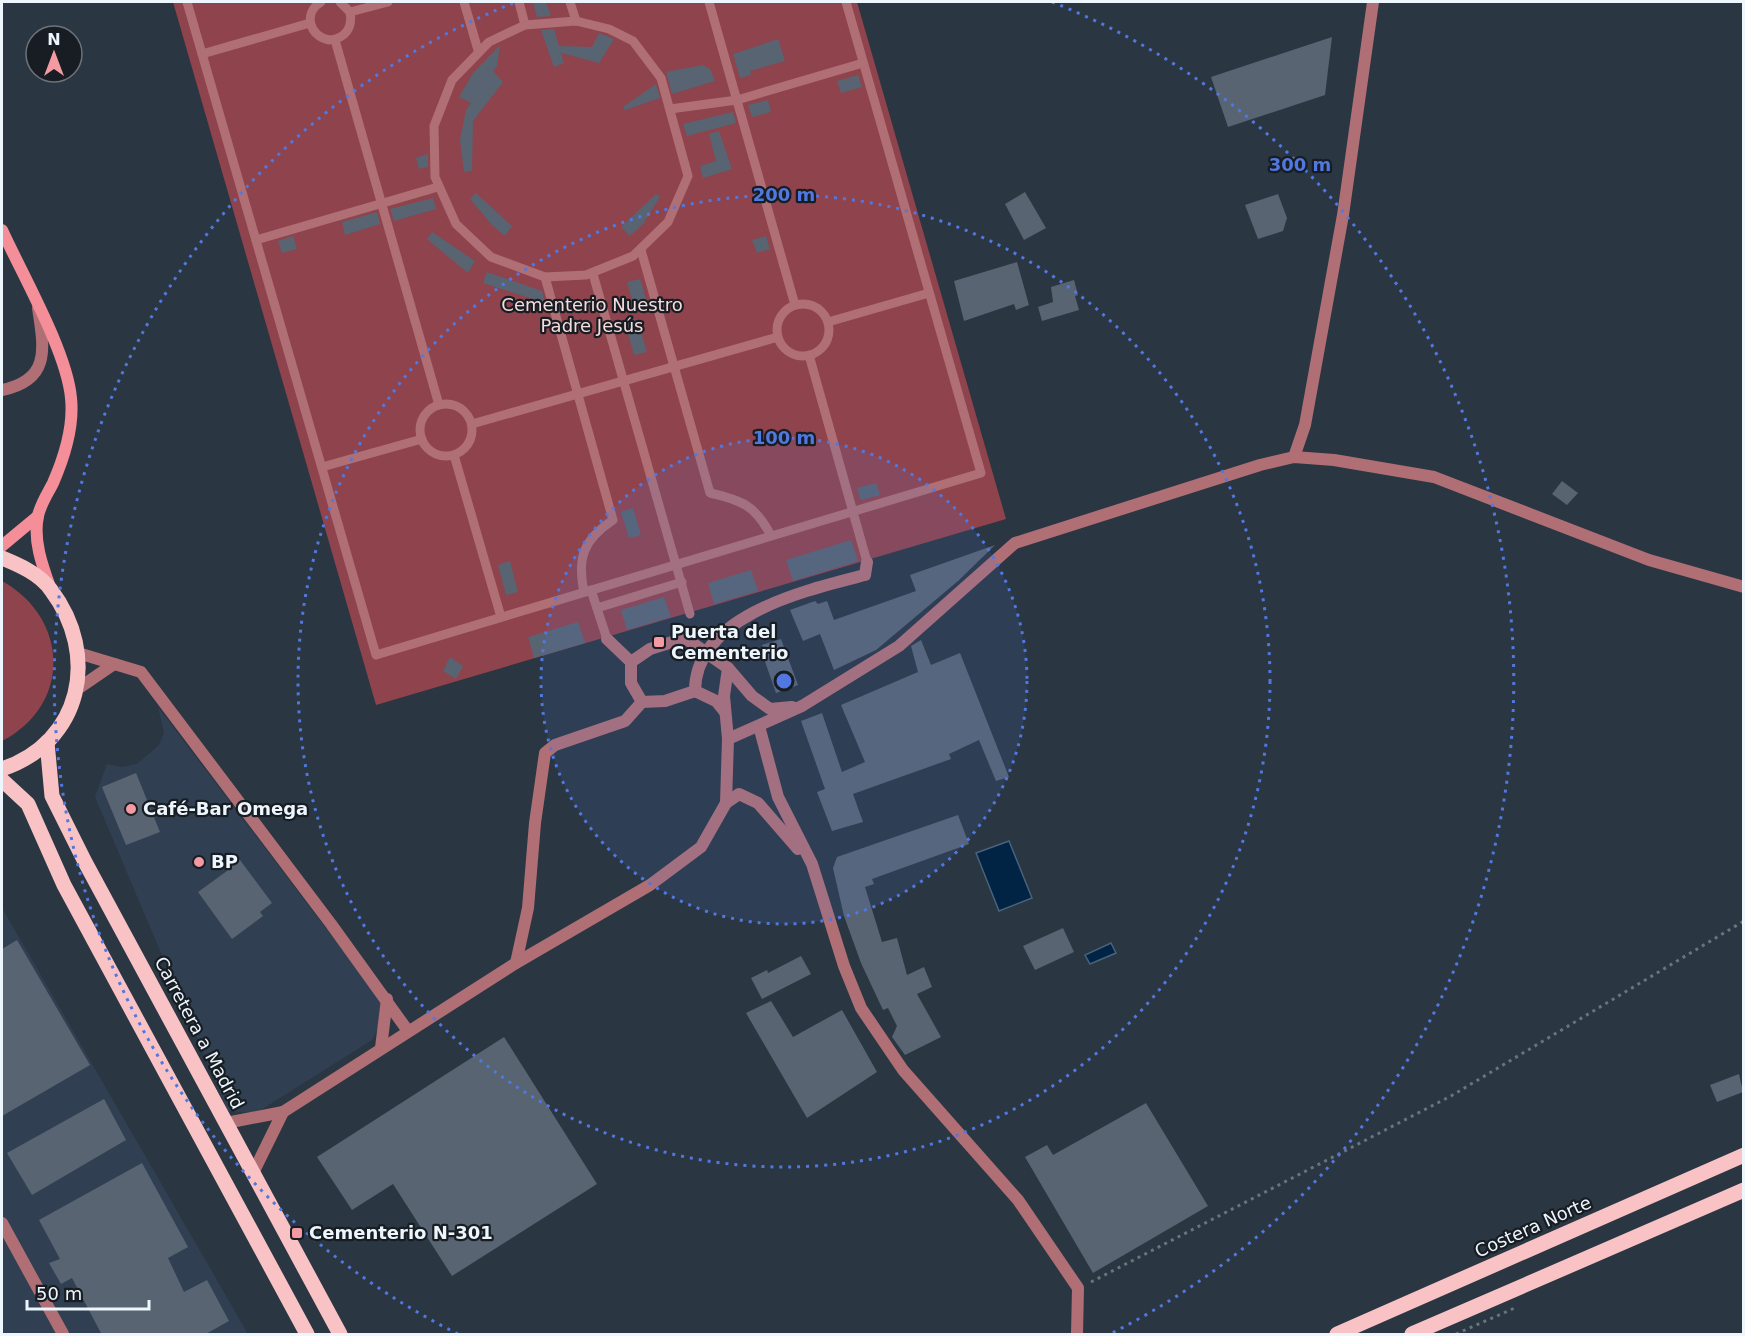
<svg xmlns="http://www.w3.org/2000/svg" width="1745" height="1336" font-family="'DejaVu Sans',sans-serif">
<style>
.built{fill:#304052}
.green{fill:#8f434c}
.water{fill:#012445;stroke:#48637c;stroke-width:1.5}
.building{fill:#586472}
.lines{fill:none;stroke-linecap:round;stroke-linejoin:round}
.path{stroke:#6a747f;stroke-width:3;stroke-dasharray:3 4.5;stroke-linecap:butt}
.lane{stroke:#af6f75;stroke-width:9}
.street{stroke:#af6f75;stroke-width:12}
.secondary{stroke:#f48e98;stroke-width:12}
.primary{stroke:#f9c3c6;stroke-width:15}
.ring{fill:none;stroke:#5178e1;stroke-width:3;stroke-dasharray:3 6}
.poi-dot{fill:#f49aa2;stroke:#171d22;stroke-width:2}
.labels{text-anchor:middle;stroke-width:4.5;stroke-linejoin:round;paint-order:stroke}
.park-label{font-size:18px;fill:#f6dbdc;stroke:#171d22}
.poi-label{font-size:18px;font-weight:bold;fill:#edf5fd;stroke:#171d22;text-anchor:start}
.street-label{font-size:18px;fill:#edf5fd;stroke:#171d22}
.centre{fill:#5178e1;stroke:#171d22;stroke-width:3}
.ring-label{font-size:18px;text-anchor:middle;font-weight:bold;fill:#5178e1;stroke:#171d22;stroke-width:4.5;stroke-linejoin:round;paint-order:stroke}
</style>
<rect width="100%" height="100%" fill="#2a3642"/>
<g class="built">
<polygon points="158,707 381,1001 382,1020 372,1040 256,1113 228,1111 95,797 107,764 121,767 137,764 159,745 164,733"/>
<polygon points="2,908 248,1334 2,1334"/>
</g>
<g class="green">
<polygon points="173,2 857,2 1006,519 376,705"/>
<path d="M2,581C69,618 72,705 2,741Z"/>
</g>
<g class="water">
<polygon points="1009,841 1032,898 999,911 976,853"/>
<polygon points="1111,943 1116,953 1090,964 1085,955"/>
</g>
<g class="building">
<polygon points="533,2 546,2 551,16 537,17"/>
<polygon points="554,29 559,46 592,47 599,33 614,39 599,63 561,53 564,63 554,67 541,30"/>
<polygon points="1332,37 1325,95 1228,127 1211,77"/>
<polygon points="778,39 785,61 750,71 751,75 740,78 733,54"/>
<polygon points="500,45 497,66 493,71 503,82 473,121 472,171 464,172 460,140 466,110 471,103 459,97 473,73"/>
<polygon points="703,65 710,69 715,81 672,94 666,72"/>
<polygon points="858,75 862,87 841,93 837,81"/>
<polygon points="656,84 660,98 625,110 623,107"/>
<polygon points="768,100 771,112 752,117 748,105"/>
<polygon points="733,112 736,123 687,136 683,124"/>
<polygon points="719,131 732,169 703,178 700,166 716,161 709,134"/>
<polygon points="428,154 428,167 419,169 416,158"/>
<polygon points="1025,192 1046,228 1024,240 1005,204"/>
<polygon points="476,193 512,226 505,236 492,225 470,199"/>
<polygon points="656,194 660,197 643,224 630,236 621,227"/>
<polygon points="1278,194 1287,218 1283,231 1258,239 1245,205"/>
<polygon points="433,198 436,209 394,221 390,209"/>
<polygon points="377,212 380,224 345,235 342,222"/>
<polygon points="432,232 475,261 468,273 427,239"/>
<polygon points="293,236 297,249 282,253 278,241"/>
<polygon points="766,236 770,249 757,253 752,240"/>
<polygon points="1017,262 1029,305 1016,310 1014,304 964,321 954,281"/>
<polygon points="487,272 542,291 545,303 483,283"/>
<polygon points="640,279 646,299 633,303 627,282"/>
<polygon points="1074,280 1078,295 1075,296 1079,310 1042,321 1038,307 1053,302 1051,287"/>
<polygon points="637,319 647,352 634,355 625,323"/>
<polygon points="1562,481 1578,493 1567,505 1552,494"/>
<polygon points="876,483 880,495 861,500 857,488"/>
<polygon points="633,508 641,535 629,538 621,512"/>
<polygon points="851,540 858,561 793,581 786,560"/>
<polygon points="995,545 958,581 876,650 834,670 820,634 803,641 790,610 815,601 818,604 827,601 834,620 916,591 910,575"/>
<polygon points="510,561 518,592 506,595 498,565"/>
<polygon points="751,570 758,591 714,604 708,583"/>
<polygon points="664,597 671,617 627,630 621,610"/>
<polygon points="578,622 585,643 534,658 528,637"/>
<polygon points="781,639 798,685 776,693 763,656 765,655 762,645"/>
<polygon points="921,640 931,665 960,653 1009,777 996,781 979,740 949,754 951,759 853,794 863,822 832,831 817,792 825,789 801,721 822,713 842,772 865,762 841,705 918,672 911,646"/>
<polygon points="450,657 463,666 456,679 443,671"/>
<polygon points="136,773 160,832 126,845 102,787"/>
<polygon points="958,815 969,844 872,879 874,884 865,887 882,942 897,938 907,975 924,967 932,987 917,994 941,1037 905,1055 892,1037 897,1026 888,1008 883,1010 861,963 844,916 833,868 837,857"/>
<polygon points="237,856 272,903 260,912 263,916 232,939 198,892 227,871 224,866"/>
<polygon points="1063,928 1074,952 1035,970 1023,946"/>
<polygon points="17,940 90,1065 2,1116 2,949"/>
<polygon points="801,956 811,974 762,999 751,978 767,970 768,973"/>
<polygon points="771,1001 793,1037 842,1010 877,1072 807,1118 746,1013"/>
<polygon points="504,1037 597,1184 452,1276 393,1184 352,1210 317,1157"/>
<polygon points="1739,1074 1743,1092 1717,1102 1710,1085"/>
<polygon points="104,1099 126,1140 32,1195 7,1153"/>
<polygon points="1146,1103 1208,1206 1093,1273 1025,1157 1047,1145 1053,1155"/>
<polygon points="142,1163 188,1247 168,1258 184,1292 207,1280 229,1321 204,1335 102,1335 72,1278 61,1284 49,1263 60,1259 39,1220"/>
</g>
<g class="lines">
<g class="path">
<polyline points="1091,1282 1451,1096 1744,921"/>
<polyline points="1456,1334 1517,1307"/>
</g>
<g class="lane">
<polyline points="187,2 376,655 981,473 846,2"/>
<path d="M321,2C303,13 309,36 329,40C345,39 353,28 350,12L340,2"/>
<polyline points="464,2 478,50"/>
<polyline points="519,2 525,25"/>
<polyline points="570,2 576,21"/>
<polyline points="709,2 795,305"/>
<polyline points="350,12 388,2"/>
<polygon points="576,21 609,29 633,41 661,78 688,176 668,222 633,256 586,275 545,277 491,257 456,224 435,177 434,126 452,80 489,42 525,25"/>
<polyline points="335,40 439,405"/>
<polyline points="202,54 310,23"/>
<polyline points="670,109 737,100 863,63"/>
<polyline points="256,240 438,187"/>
<path d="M641,250L710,493C742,500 756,506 771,536"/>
<polyline points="593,274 690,614"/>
<path d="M545,277L613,520C583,540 577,558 584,592"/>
<circle cx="803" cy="330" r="26"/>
<polyline points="828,322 929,293"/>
<polyline points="809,355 867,562"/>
<circle cx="446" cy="430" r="26"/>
<polyline points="472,424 778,337"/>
<polyline points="454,455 501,617"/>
<polyline points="322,467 422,439"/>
<polyline points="591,590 607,639"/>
<polyline points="597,608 682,582"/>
</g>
<g class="street">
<path d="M2,390C51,380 44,348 38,308"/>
<polyline points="1294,457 1305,425 1343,215 1373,2"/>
<polyline points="607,639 631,662 631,683 642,702"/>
<polyline points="78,653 141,672 331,924 408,1031"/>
<polyline points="728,668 752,696 770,709 792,707"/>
<polyline points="76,690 114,664"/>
<polyline points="695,691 716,701 725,712"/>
<polyline points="759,726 778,797 812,864 844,966 861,1008 903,1070 1018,1200 1078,1288 1077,1334"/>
<polyline points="728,739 802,706 899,646 1015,543 1260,465 1294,457 1334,460 1434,477 1649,560 1744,587"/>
<polyline points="726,803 739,794 758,803 798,849"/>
<path d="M516,963L528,908L535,823L545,753L555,745L625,721L642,702L665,701L695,691C695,615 807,590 865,575L867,562"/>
<polyline points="381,1048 387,999"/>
<polyline points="226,1123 283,1112 516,963 650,885 701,847 726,803 728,739 724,696 728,668 685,638 650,649 631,662"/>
<polyline points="253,1173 283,1112"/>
<polyline points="2,1223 63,1334"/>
</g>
<g class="secondary">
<path d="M2,230C22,274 67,352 71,398C74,426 64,458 53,483C48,493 40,505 38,516C33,540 42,565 50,587"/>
<polyline points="2,546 38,516"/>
</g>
<g class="primary">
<path d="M2,558C19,565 40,574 51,590C100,655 82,742 2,769"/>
<polyline points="47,742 52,796 85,862 340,1334"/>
<polyline points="2,780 28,804 64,885 307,1334"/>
<polyline points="1337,1334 1744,1155"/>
<polyline points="1412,1334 1744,1190"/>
</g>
</g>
<circle cx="784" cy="681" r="243" fill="#5178e1" fill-opacity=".12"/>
<g class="ring">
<circle cx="784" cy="681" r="243"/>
<circle cx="784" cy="681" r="486"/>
<path d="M458 1334A730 730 0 0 1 516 2M1052 2A730 730 0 0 1 1110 1334"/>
</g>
<g class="poi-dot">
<rect x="653" y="636" width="12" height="12" rx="3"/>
<circle cx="131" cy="809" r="6"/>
<circle cx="199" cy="862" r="6"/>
<rect x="291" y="1227" width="12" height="12" rx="3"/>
</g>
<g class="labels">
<g class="park-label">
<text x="592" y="311">Cementerio Nuestro<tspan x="592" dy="21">Padre Jesús</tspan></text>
</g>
<g class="poi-label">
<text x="671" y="638">Puerta del<tspan x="671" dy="21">Cementerio</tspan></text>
<text x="143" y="815">Café-Bar Omega</text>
<text x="211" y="868">BP</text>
<text x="309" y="1239">Cementerio N-301</text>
</g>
<g class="street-label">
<text transform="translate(199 1033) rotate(62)" y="6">Carretera a Madrid</text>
<text transform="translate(1533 1227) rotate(-24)" y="6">Costera Norte</text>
</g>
</g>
<circle cx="784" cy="681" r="9" class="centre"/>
<g class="ring-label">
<text x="1300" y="171">300 m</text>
<text x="784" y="201">200 m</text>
<text x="784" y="444">100 m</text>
</g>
<rect width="1745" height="1336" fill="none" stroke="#edf5fd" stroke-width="6"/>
<g transform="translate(54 54)"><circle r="28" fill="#171d22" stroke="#6d737a" stroke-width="1.5"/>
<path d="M0-4.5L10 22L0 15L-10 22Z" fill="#f49aa2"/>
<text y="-9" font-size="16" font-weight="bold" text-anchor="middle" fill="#edf5fd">N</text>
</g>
<path d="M27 1300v9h122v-9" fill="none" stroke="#edf5fd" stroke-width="3"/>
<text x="36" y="1300" font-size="18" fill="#edf5fd" stroke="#171d22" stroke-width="4.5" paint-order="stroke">50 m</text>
</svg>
